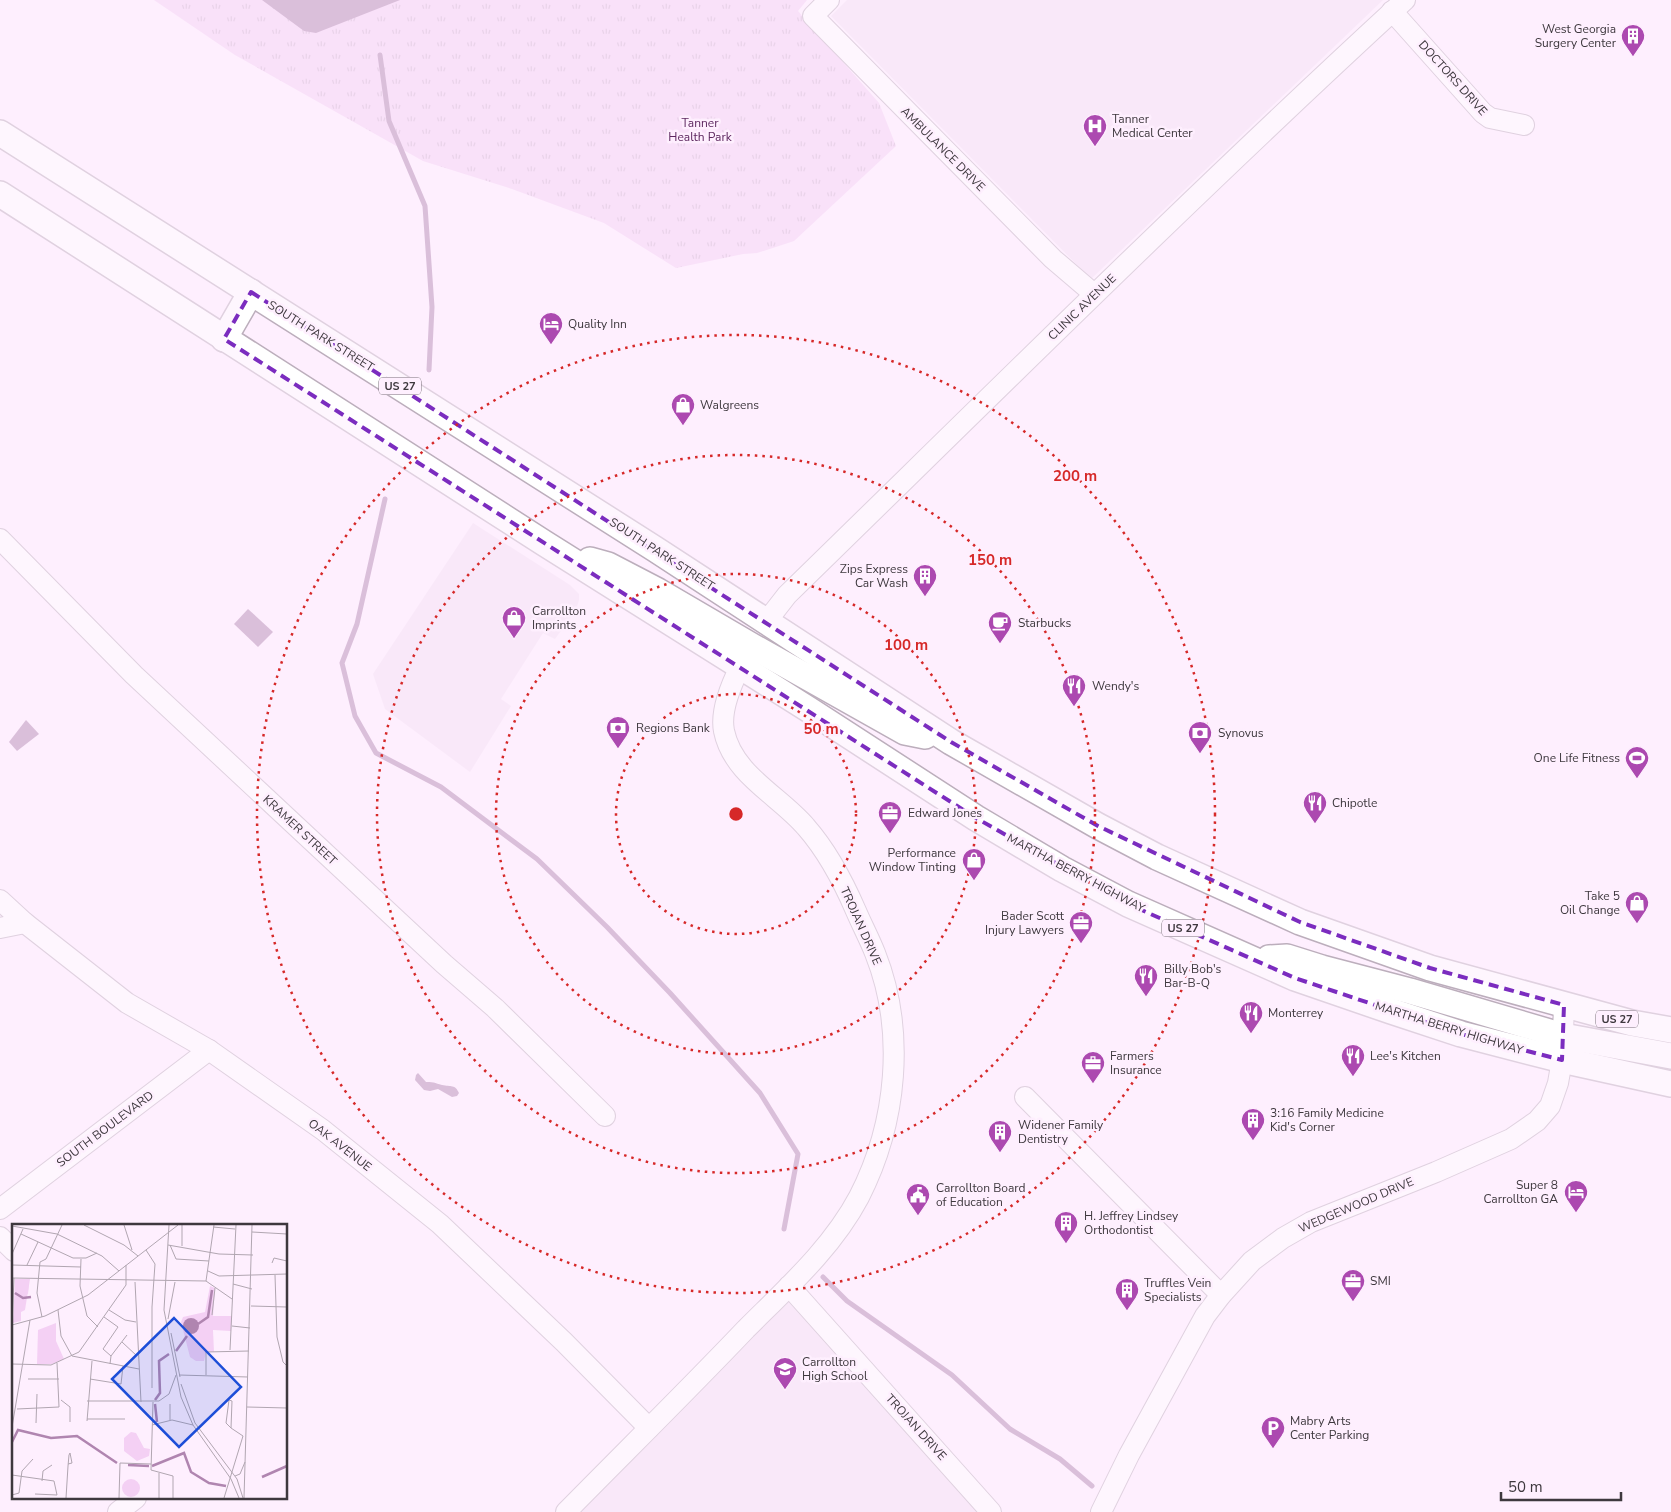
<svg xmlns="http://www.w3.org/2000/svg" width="1671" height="1512" font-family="'Nunito Sans',sans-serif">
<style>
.built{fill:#f4e1f4}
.park{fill:url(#park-tufts)}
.water{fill:#b085b0}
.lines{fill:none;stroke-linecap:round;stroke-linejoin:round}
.stream{stroke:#b085b0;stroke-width:5}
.minor-casing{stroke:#bcaebc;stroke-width:22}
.major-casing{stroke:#bcaebc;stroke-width:28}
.minor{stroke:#fff;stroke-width:20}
.major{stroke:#fff;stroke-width:25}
.marked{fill:none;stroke:#7b2cbf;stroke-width:4;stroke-dasharray:10 6;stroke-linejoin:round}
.ring{fill:none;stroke:#d62828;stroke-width:2.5;stroke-dasharray:2.5 5}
.labels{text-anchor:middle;stroke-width:5;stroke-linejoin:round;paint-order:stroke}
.shield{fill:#feeffe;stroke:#786f78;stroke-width:1}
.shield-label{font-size:11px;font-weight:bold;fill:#3e383e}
.poi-label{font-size:12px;fill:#3e383e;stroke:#feeffe;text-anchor:start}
.street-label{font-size:12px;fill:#3e383e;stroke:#feeffe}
.park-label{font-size:12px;fill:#5d275f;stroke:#feeffe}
.inset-river{fill:none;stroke:#b085b0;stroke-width:2.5}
.inset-road{fill:none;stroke:#b1a6b1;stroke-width:1}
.view{fill:#1d4ed8;fill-opacity:0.15;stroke:#1d4ed8;stroke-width:2.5}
.inset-edge{fill:none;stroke:#3e383e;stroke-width:2.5}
.centre{fill:#d62828;stroke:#feeffe;stroke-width:2.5}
.ring-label{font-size:15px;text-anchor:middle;font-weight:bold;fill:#d62828;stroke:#feeffe;stroke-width:5;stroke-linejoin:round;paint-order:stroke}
</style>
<defs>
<pattern id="park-tufts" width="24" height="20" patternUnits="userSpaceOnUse" patternTransform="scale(1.25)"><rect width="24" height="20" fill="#f4d0f4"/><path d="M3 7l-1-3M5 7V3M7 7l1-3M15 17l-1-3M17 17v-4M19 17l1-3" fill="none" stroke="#d2b3d2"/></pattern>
</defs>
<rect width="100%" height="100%" fill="#feeffe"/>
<g class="built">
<polygon points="847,0 1383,0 1091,279 831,16"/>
<polygon points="473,523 570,585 579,594 579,600 576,610 555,639 543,633 501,699 511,706 470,772 385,709 373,674"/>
<polygon points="789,1286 991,1512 564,1512"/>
</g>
<polygon class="park" points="154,0 807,0 798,11 879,103 896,146 794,241 757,253 743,254 676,268 604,223 512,189 423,161 235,55"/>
<g class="water">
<polygon points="262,0 400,0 316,33 304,31"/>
<polygon points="248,609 273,632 258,647 234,624"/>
<polygon points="26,720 39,734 17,751 9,742"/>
<path d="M418,1073L426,1082C436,1082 434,1083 442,1085C451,1087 455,1084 459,1093L457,1096L452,1097L438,1089L430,1091L424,1090L415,1080L416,1075Z"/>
</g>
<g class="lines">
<g class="stream">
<polyline points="380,55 389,121 425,206 432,307 429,370"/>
<polyline points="385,499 357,624 342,663 355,716 376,753 441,787 537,859 607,927 670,993 760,1093 798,1154 784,1229"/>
<polyline points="823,1277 847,1301 952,1375 1010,1429 1060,1459 1092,1486"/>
</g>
<g class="minor-casing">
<g id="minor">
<polyline points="829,0 813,16 1053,259 1094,294"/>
<polyline points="1392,11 1483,113 1490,118 1524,125"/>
<polyline points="0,539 134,675 444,964 495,1008 605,1116"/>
<path d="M766,622L787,595C992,395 1194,194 1405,0"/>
<polyline points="0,900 25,923 127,1003 209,1050 323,1130 440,1224 564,1342 649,1428"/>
<polyline points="0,928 25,923"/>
<polyline points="1025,1097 1221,1295"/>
<polyline points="0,1209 209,1050"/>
<polyline points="0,1237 14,1251"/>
<polyline points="789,1286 991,1512"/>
<polyline points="118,1512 136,1498"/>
<path d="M566,1512C626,1451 687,1391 746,1329C787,1288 832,1248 859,1197C897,1123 906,1031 875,953C869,938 862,925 856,911C843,881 828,852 806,827C780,796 733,775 724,731C720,711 731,685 740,667"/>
<polyline points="1101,1512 1129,1455 1205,1316 1221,1295 1252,1261 1283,1238 1311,1222 1436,1172 1511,1139 1537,1121 1550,1106 1558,1083 1562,1060 1564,1005"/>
</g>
</g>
<g class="major-casing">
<g id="major">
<polyline points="0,133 655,549 951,742 1098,826 1157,857 1300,922 1430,968 1632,1023 1671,1030"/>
<polyline points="0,194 544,543 808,709 976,818 1062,869 1128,904 1295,978 1391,1011 1461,1034 1562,1060 1671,1084"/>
<polyline points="224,339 251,292"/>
<polyline points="590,560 608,565 658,591 752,646 905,732 925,736"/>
<polyline points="1269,958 1287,957 1322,968 1410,991 1563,1036 1671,1056"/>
</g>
</g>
<use href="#minor" class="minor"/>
<use href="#major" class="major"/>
</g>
<path d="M0 0H1671V1512H0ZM251,292L951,742L1098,826L1300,922L1430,968L1564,1005L1562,1060L1461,1034L1295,978L1128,904L976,818L224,339Z" fill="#feeffe" fill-opacity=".55" fill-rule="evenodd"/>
<path class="marked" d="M251,292L951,742L1098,826L1300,922L1430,968L1564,1005L1562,1060L1461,1034L1295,978L1128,904L976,818L224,339Z"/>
<g class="ring">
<circle cx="736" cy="814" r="120"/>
<circle cx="736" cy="814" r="240"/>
<circle cx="736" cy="814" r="359"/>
<circle cx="736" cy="814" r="479"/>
</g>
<defs>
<g id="building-pin" transform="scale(1.25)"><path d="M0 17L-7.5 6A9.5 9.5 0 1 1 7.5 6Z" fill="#ac49b0" stroke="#feeffe"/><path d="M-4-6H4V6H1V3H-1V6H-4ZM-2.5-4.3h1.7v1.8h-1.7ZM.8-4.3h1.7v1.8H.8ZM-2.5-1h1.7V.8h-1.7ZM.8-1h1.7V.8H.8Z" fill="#fff"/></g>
<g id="hospital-pin" transform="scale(1.25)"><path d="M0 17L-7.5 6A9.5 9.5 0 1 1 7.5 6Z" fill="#ac49b0" stroke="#feeffe"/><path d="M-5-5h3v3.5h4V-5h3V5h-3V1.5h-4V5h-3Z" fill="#fff"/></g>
<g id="hotel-pin" transform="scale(1.25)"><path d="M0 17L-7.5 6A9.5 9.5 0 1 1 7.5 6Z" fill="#ac49b0" stroke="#feeffe"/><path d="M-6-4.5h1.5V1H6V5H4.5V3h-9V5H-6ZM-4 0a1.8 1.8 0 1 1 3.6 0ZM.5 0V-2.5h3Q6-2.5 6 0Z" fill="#fff"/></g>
<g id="shop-pin" transform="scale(1.25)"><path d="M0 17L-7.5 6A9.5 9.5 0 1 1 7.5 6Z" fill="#ac49b0" stroke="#feeffe"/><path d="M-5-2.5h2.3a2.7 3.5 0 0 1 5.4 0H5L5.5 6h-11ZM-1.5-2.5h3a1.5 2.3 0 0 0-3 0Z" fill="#fff"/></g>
<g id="cafe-pin" transform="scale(1.25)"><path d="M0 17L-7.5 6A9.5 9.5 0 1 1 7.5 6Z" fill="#ac49b0" stroke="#feeffe"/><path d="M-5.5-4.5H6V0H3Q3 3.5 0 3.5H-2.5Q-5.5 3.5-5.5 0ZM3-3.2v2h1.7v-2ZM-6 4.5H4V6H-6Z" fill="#fff"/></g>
<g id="restaurant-pin" transform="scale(1.25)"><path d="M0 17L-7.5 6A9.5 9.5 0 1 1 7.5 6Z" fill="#ac49b0" stroke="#feeffe"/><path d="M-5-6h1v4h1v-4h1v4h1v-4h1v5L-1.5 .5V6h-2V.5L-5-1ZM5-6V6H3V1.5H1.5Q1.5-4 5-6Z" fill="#fff"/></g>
<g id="bank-pin" transform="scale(1.25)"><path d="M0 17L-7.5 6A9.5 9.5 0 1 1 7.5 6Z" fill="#ac49b0" stroke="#feeffe"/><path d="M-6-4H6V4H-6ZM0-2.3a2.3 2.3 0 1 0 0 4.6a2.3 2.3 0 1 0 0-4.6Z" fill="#fff"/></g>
<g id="stadium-pin" transform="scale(1.25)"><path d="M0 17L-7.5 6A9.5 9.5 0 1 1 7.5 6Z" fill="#ac49b0" stroke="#feeffe"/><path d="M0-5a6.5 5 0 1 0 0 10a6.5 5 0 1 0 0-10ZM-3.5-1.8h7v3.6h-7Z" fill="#fff"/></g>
<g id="office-pin" transform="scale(1.25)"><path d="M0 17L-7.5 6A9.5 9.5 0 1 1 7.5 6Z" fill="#ac49b0" stroke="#feeffe"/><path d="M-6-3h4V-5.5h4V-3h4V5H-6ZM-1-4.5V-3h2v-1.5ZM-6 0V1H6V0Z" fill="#fff"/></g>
<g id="civic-pin" transform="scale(1.25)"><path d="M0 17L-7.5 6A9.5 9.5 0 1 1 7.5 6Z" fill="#ac49b0" stroke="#feeffe"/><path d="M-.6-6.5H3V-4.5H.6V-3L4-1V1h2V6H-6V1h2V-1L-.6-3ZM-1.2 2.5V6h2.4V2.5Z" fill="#fff"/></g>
<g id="school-pin" transform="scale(1.25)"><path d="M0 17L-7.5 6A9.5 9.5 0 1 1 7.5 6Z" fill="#ac49b0" stroke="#feeffe"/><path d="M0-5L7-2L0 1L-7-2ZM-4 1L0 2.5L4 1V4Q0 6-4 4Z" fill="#fff"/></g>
<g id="parking-pin" transform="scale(1.25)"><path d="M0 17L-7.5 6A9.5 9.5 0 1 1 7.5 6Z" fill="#ac49b0" stroke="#feeffe"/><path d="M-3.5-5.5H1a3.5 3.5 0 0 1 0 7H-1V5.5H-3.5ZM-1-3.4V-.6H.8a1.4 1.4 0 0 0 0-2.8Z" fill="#fff"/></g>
</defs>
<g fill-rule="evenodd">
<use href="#building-pin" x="1633" y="36"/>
<use href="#hospital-pin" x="1095" y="126"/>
<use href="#hotel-pin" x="551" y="324"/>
<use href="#shop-pin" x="683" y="405"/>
<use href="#building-pin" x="925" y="576"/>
<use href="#shop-pin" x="514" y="618"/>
<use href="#cafe-pin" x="1000" y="623"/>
<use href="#restaurant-pin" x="1074" y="686"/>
<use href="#bank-pin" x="618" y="728"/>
<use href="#bank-pin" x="1200" y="733"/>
<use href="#stadium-pin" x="1637" y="758"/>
<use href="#restaurant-pin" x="1315" y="803"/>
<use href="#office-pin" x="890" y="813"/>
<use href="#shop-pin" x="974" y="860"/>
<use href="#shop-pin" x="1637" y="903"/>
<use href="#office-pin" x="1081" y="923"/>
<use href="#restaurant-pin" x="1146" y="976"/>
<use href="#restaurant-pin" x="1251" y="1013"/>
<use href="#restaurant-pin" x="1353" y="1056"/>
<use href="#office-pin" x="1093" y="1063"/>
<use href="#building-pin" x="1253" y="1120"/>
<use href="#building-pin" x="1000" y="1132"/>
<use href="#hotel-pin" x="1576" y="1192"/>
<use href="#civic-pin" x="918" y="1195"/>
<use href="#building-pin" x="1066" y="1223"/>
<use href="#office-pin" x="1353" y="1281"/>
<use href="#building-pin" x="1127" y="1290"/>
<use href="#school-pin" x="785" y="1369"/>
<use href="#parking-pin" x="1273" y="1428"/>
</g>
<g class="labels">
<g class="shield">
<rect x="379" y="377.5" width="42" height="17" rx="4"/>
<rect x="1162" y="919.5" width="42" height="17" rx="4"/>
<rect x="1596" y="1010.5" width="42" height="17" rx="4"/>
</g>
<g class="shield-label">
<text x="400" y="390">US 27</text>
<text x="1183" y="932">US 27</text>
<text x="1617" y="1023">US 27</text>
</g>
<g class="poi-label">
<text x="1616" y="33" text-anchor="end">West Georgia<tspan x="1616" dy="14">Surgery Center</tspan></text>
<text x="1112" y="123">Tanner<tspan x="1112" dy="14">Medical Center</tspan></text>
<text x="568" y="328">Quality Inn</text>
<text x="700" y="409">Walgreens</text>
<text x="908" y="573" text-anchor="end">Zips Express<tspan x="908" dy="14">Car Wash</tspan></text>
<text x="532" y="615">Carrollton<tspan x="532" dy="14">Imprints</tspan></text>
<text x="1018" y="627">Starbucks</text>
<text x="1092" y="690">Wendy's</text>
<text x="636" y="732">Regions Bank</text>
<text x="1218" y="737">Synovus</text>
<text x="1620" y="762" text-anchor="end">One Life Fitness</text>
<text x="1332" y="807">Chipotle</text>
<text x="908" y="817">Edward Jones</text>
<text x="956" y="857" text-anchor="end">Performance<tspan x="956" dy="14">Window Tinting</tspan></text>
<text x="1620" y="900" text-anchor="end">Take 5<tspan x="1620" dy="14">Oil Change</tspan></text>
<text x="1064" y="920" text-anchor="end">Bader Scott<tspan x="1064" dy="14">Injury Lawyers</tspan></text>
<text x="1164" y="973">Billy Bob's<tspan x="1164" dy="14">Bar-B-Q</tspan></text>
<text x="1268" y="1017">Monterrey</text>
<text x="1110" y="1060">Farmers<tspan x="1110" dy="14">Insurance</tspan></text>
<text x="1370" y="1060">Lee's Kitchen</text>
<text x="1270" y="1117">3:16 Family Medicine<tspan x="1270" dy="14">Kid's Corner</tspan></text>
<text x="1018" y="1129">Widener Family<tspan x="1018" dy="14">Dentistry</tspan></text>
<text x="1558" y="1189" text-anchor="end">Super 8<tspan x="1558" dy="14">Carrollton GA</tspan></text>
<text x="936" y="1192">Carrollton Board<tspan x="936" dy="14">of Education</tspan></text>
<text x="1084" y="1220">H. Jeffrey Lindsey<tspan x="1084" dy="14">Orthodontist</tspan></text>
<text x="1370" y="1285">SMI</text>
<text x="1144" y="1287">Truffles Vein<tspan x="1144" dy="14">Specialists</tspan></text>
<text x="802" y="1366">Carrollton<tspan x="802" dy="14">High School</tspan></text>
<text x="1290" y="1425">Mabry Arts<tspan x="1290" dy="14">Center Parking</tspan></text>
</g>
<g class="street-label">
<text transform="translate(1453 78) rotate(48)" y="4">DOCTORS DRIVE</text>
<text transform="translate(943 149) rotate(45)" y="4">AMBULANCE DRIVE</text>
<text transform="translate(1082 307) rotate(-44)" y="4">CLINIC AVENUE</text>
<text transform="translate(321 336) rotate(32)" y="4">SOUTH PARK STREET</text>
<text transform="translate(662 554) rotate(33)" y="4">SOUTH PARK STREET</text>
<text transform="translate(300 830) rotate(43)" y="4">KRAMER STREET</text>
<text transform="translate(1076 873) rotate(28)" y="4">MARTHA BERRY HIGHWAY</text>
<text transform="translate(861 926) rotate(66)" y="4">TROJAN DRIVE</text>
<text transform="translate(1449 1028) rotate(17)" y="4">MARTHA BERRY HIGHWAY</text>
<text transform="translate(105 1129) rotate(-37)" y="4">SOUTH BOULEVARD</text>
<text transform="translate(340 1145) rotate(38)" y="4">OAK AVENUE</text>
<text transform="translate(1356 1205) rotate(-23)" y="4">WEDGEWOOD DRIVE</text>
<text transform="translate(916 1427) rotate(48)" y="4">TROJAN DRIVE</text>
</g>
<g class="park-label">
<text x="700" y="127">Tanner<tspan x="700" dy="14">Health Park</tspan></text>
</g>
</g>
<g transform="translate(12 1224)">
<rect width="275" height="275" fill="#feeffe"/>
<path d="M3,55H18L13,86L9,88V97L1,99ZM198,62L203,64L201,92H220L219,107L201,106L202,128H194L192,137H184L178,133L169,98L171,93L193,88ZM44,99V117L52,135L40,140H25L26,106Z" fill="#f4d0f4"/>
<path d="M4,57L17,58L16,70L8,67ZM119,208L124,209L132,224L138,225L137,232L125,237L112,227V214ZM110 264a9 9 0 1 1 18 0a9 9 0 1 1-18 0Z" fill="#f4d0f4"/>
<path d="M171 102a8 8 0 1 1 16 0a8 8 0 1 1-16 0Z" fill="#b085b0"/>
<path class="inset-river" d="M3,69L11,74L19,73M186,100L196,93L200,66M164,127L175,112M143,176L148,169L147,137L157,130M143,180L145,198M0,218L6,206L39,214L65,212L105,239M116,241L137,242M140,242L172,229L179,248L197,259L214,262M250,253L275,242"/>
<path class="inset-road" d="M72,1L112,21L126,32M112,1L120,26M157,1L152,86L169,173L181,201L219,255L227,274M0,2L45,10L90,32L107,47M201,3L223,5M240,8L275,10M9,10L61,34H74L85,29M156,21L207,30L241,31M158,21L164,35L197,37M170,22V1M134,26L143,40L140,83V164M0,30L11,5M69,35L68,62L75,92L86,103M260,39L262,34L275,37M0,41L69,43M15,41L26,18M196,47L207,52L275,50M263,51L265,113L271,138L275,142M0,54L194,57M194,57L202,1M194,57L220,75M123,58L129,178M221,60L240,65M239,82L275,83M46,86L49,112L60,132L127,145M97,86L113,96L124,98M200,91L203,64M30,93L25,69L28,38L34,35L50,1M92,93L106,103L91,125L99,132M156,95L163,58M0,101L2,54M0,101L33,92L76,71L166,1M220,102L238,104M159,109L168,153M110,118L125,132M218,126L224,1M0,140L39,141L67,128L114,61V41M98,140L99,132L115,111M167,151L236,153M194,151V128L237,127M16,155H47M78,155L109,160L111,142M169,160L183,199L225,255L231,274M49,176L58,183V198M217,176L220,177L219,204L214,199ZM75,177H147L157,170L164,151M141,178L139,246L161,252V274M235,183L275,184M5,185L47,183L45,139M75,195H113M158,196V180M75,197L80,137M24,199L25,170M140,201L160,196L181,201M0,203L18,96M0,251L42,257L45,271L23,270M223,252L228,250L233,238M30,257L31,247L40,241M0,271L7,269L10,247L21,235M54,274L56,242L57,231L58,229L60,239L56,240M107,274L108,239L139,240M147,274V249M212,274L231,212L219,204M232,274L240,1"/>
<path class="view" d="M162,94L229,163L167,223L100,155Z"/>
<rect width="275" height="275" class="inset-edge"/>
</g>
<circle cx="736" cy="814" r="8" class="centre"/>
<g class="ring-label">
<text x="1075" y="481">200 m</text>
<text x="990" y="565">150 m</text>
<text x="906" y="650">100 m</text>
<text x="821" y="734">50 m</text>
</g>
<path d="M1501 1492v8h120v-8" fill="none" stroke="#3e383e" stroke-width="2.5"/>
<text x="1508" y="1492" font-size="15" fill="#3e383e" stroke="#feeffe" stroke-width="4" paint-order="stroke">50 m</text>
</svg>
